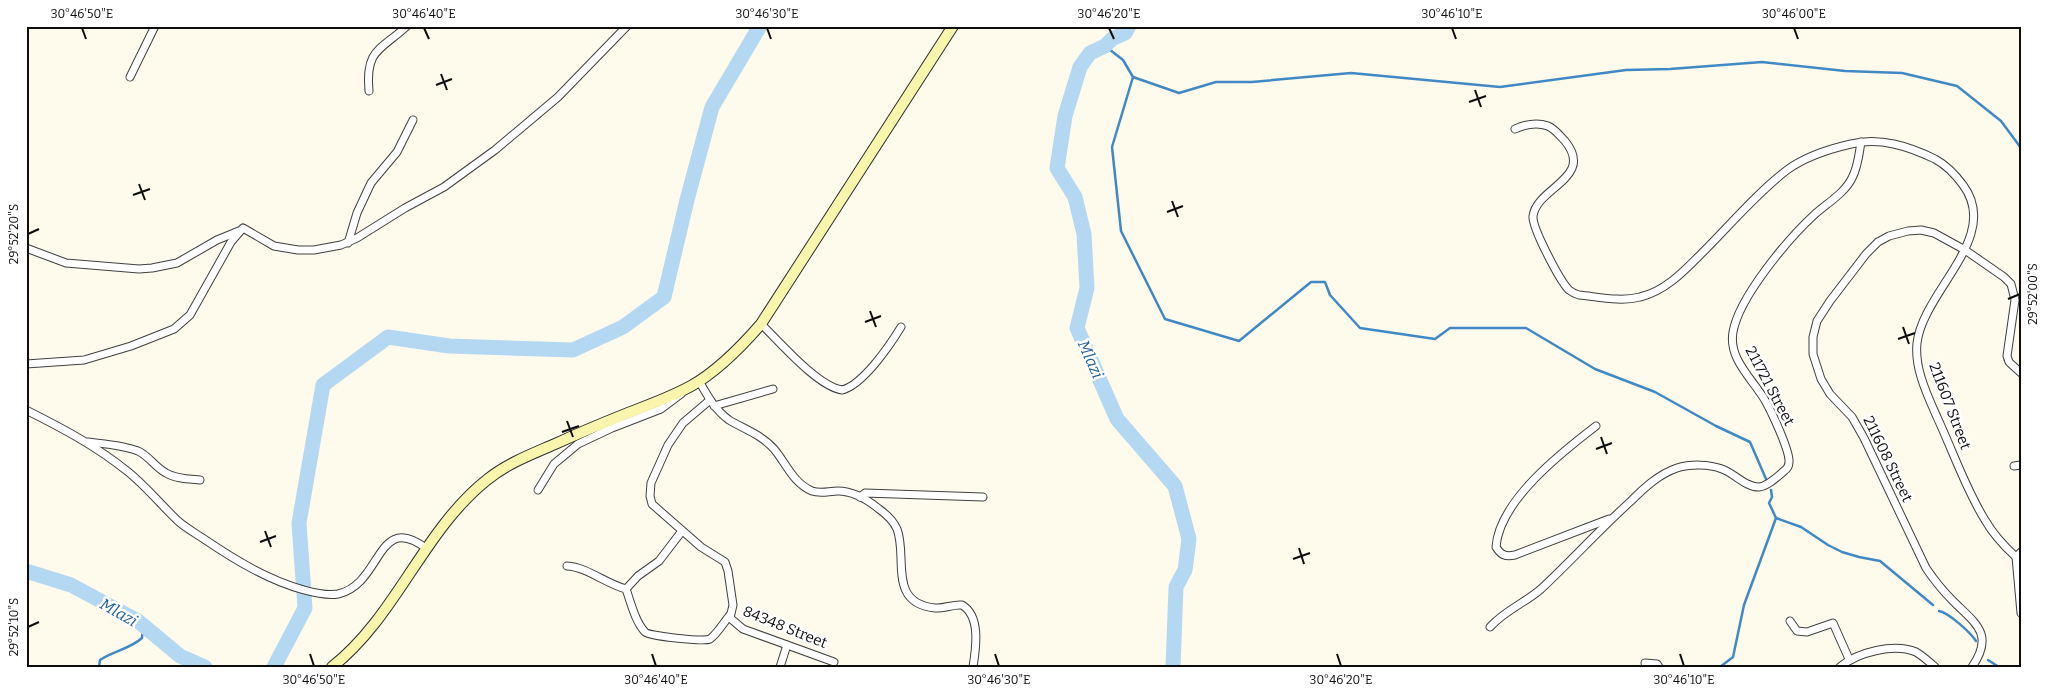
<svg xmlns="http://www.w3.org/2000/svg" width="2047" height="693" font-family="Bitter,serif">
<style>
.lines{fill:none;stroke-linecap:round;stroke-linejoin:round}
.stream{stroke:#4189c4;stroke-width:2.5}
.river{stroke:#b5d8f2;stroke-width:15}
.street-casing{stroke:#404040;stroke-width:9}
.secondary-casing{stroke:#2f2f2f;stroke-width:12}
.street{stroke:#fff;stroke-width:7}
.secondary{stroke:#faf5ac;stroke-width:10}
.ticks{fill:none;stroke:#0d0d0d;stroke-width:2}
.labels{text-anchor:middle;stroke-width:5;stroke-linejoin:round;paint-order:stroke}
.street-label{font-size:15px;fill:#0d0d0d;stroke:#fff}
.water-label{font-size:16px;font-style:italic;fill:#1e5c96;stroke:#fff}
.neatline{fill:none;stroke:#0d0d0d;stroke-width:2}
.ticks-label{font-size:12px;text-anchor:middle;fill:#0d0d0d}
</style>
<rect width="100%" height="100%" fill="#fefbed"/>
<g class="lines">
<g class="stream">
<polyline points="1105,46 1123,60 1133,77 1179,93 1216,82 1252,82 1351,73 1500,87 1626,70 1670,69 1762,62 1845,71 1902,73 1957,86 2001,121 2021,148"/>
<polyline points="1133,77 1112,147 1121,231 1165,319 1239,341 1311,282 1325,282 1330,295 1360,328 1435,339 1450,328 1526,328 1595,369 1655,392 1716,426 1750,442 1766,479"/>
<polyline points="1776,518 1801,527 1828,545 1842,552 1859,557 1880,561 1933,605"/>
<path d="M1939,611C1949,613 1970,632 1976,641"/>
<polyline points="1988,660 1999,667"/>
<path d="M99,667L100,660C113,651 130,649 142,638L143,625"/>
<polyline points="1720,667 1733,657 1744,605 1776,518 1769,503 1772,497 1771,490"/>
</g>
<g class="river">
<polyline points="1129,26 1125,33 1112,39 1105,46 1090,53 1080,67 1065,116 1057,168 1075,197 1084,234 1087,288 1077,328 1117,419 1175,486 1189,539 1185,570 1176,587 1173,667"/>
<polyline points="26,571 71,585 138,621 180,656 205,667"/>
<polyline points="274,667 305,608 299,523 323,385 388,337 449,346 573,350 623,327 664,297 687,200 712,107 760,26"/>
</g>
<g class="street-casing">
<g id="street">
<polyline points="130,77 155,26"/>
<path d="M369,91C365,49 381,50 407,26"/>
<path d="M1515,129C1526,124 1537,122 1548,126C1555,129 1560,136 1565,141C1595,178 1537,187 1533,216C1532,228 1560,281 1569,290C1573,293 1575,294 1579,295C1599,297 1621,302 1640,297C1666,291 1685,270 1703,252C1729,226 1758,192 1787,170C1806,156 1829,149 1851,144C1880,137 1908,146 1935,159C1946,165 1955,174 1963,185C2002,237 1923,291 1917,343C1916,353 1918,367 1921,377C1926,394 1934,410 1941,426C1955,457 1967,491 1985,520C1993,534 2004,546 2016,557"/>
<polyline points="348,243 357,213 371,183 397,152 413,120"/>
<polyline points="26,248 66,263 139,269 152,268 177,263 217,240 239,231"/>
<path d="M761,324C780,342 817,386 842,390C863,385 890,345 901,327"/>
<polyline points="26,364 84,360 131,346 174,329 190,315 231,242 243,228 274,246 298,250 314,250 341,245 357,238 405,208 444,187 495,150 558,97 627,26"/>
<path d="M699,381C707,395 715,410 729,420C744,429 762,435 774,449C786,463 793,483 812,491C821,494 829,491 838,491C853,491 868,500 879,509C886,514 893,520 897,529C908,557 887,603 935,608C944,609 953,604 962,605C981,616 976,648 973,667"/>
<polyline points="710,400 683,423 668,445 651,483 650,496 652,504 701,547 725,562 728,571 733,605 730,618 743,629 834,662"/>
<polyline points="714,406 773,389"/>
<path d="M26,410C62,428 96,446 127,471C146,486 161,505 178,521C186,528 195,533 204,539C235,560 268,580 304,590C315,593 327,596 338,594C383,584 376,510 427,549"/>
<path d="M1596,426C1562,452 1499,501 1496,547C1501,555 1505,557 1515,555L1609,519"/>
<path d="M88,442C104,444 123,445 138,451C149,456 155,467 166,473C176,479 189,479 200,480"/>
<polyline points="2014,466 2021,465"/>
<polyline points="538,490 554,464 578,444 612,428 661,409 681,394"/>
<polyline points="860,497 865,493 983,497"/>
<polyline points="2021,552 2016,557 2021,613"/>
<path d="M567,566C587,567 606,584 626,589C631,603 635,621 645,632C648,636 703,642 710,639C718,633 724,622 730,615"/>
<polyline points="626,589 638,576 659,561 682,531"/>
<polyline points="1790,621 1797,631 1807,632 1833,623 1849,659"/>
<path d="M1490,627C1505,610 1525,603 1541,589C1572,560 1600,529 1631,501C1644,488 1659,474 1677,468C1690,464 1709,464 1722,469C1734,473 1745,487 1759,487C1768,486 1777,477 1784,471C1787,469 1789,466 1789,462C1790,451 1772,413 1766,402C1754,380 1728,360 1733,332C1739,297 1788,239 1814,215C1826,204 1845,193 1852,178C1858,167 1859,154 1861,142"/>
<polyline points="1645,663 1657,664 1659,667"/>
<polyline points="780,667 787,645"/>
<path d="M1840,667C1858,652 1894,643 1916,652C1923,656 1929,662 1935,667"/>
<path d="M1972,667C1995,634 1975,623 1953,601C1943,591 1934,580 1926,568L1864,438L1852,417L1830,394L1821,379L1813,354V337L1817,321L1830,301L1866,254L1878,242L1889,236L1908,231L1921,230L1934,233L1965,250L2004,277L2011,284L2015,300L2007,356L2009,362L2021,373"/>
</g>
</g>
<g class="secondary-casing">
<path id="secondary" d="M332,667C397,616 423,530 488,479C508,463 532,454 555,444C579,433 603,423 628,413C649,405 671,397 691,386C718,371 741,347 761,324L953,26"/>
</g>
<use href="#street" class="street"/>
<use href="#secondary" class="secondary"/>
</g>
<path class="ticks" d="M82,28L86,39M424,28L429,39M767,28L771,39M1109,28L1114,39M1452,28L1456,39M1794,28L1798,39M441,74L447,90M436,85L452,79M1475,90L1481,107M1469,102L1486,96M139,184L145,200M133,195L150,189M1172,201L1178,217M1167,212L1183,206M28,234L39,229M2008,299L2020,294M870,311L876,327M865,322L881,316M1903,327L1909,344M1898,339L1915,333M567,421L573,437M562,432L579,426M1601,437L1607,454M1596,449L1612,443M265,531L271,547M260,542L276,536M1299,548L1304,564M1293,559L1310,553M28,627L39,622M310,654L314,666M652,654L656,666M995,654L999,666M1337,654L1341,666M1680,654L1684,666"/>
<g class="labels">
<g class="street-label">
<text transform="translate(1770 386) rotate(62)" y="5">211721 Street</text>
<text transform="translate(1950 406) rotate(69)" y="5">211607 Street</text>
<text transform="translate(1888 459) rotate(64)" y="5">211608 Street</text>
<text transform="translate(785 627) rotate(22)" y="5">84348 Street</text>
</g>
<g class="water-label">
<text transform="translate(1091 359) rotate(66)" y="6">Mlazi</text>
<text transform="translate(119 612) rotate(30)" y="6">Mlazi</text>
</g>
</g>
<rect width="2047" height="693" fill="none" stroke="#ffffff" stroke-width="55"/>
<rect x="28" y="28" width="1992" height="638" class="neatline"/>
<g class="ticks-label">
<text x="82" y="18">30°46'50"E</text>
<text x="424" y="18">30°46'40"E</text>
<text x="767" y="18">30°46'30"E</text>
<text x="1109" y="18">30°46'20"E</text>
<text x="1452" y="18">30°46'10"E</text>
<text x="1794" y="18">30°46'00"E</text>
<text transform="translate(14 234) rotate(-90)" y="4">29°52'20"S</text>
<text transform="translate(2033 294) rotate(-90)" y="4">29°52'00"S</text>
<text transform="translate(14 627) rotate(-90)" y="4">29°52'10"S</text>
<text x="314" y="684">30°46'50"E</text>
<text x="656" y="684">30°46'40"E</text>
<text x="999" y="684">30°46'30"E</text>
<text x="1341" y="684">30°46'20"E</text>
<text x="1684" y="684">30°46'10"E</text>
</g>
</svg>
